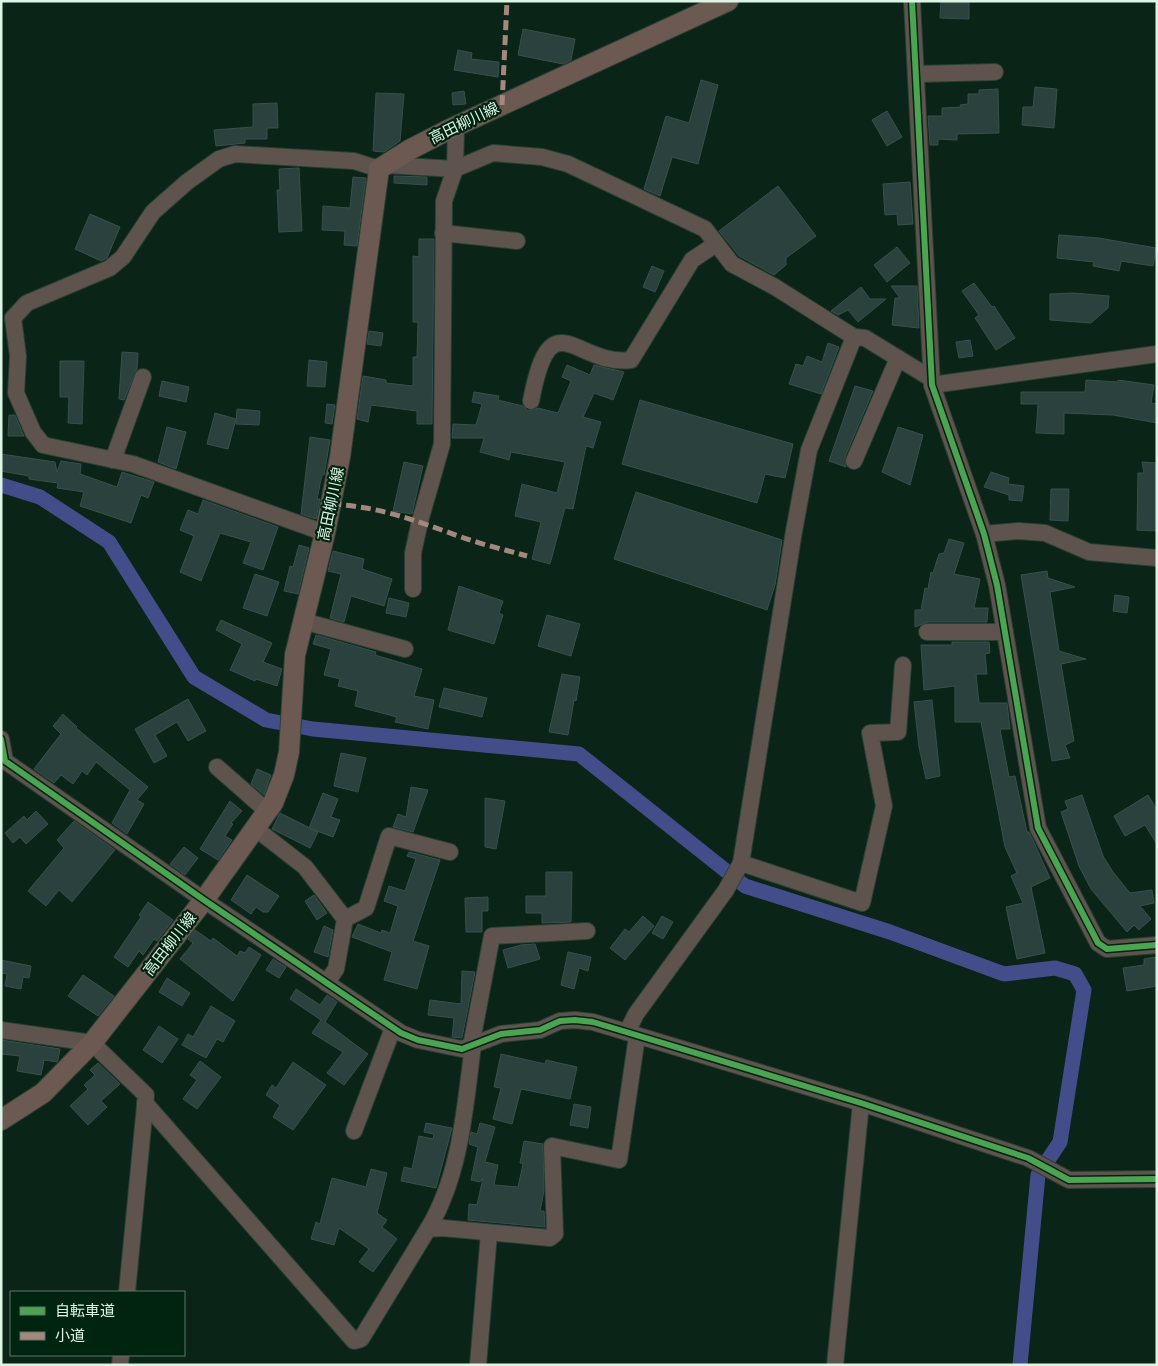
<svg xmlns="http://www.w3.org/2000/svg" width="1158" height="1366" viewBox="0 0 1158 1366" font-family="'Exo 2','Noto Sans JP',sans-serif">
	<style>
		.lines { fill: none; stroke-linecap: round; stroke-linejoin: round }
		.canal { stroke: #434d8a; stroke-width: 15 }
		.building { fill: #2a413e; stroke: #38504c }
		.minor-casing { stroke: #2a4034; stroke-width: 18 }
		.major-casing { stroke: #2a4034; stroke-width: 22 }
		.minor { stroke: #5e544d; stroke-width: 16 }
		.major { stroke: #6b5952; stroke-width: 20 }
		.quiet { stroke: #a5887d; stroke-width: 5; stroke-dasharray: 10 5; stroke-linecap: butt }
		.cycleway-casing { stroke: #012411; stroke-width: 9 }
		.cycleway { stroke: #4ca352; stroke-width: 6 }
		.labels { text-anchor: middle; stroke-width: 4.5; stroke-linejoin: round; paint-order: stroke }
		.street-label { font-size: 15px; fill: #ddf5e5; stroke: #012411 }
	</style>
	<rect width="100%" height="100%" fill="#0a2417"/>
	<g class="lines">
		<polyline class="canal" points="1,485 40,497 109,542 194,677 266,720 313,729 579,754 745,886 890,932 1004,974 1055,968 1075,974 1084,990 1060,1142 1038,1175 1020,1365"/>
	</g>
	<g class="building">
		<polygon points="941,1 969,1 969,19 940,18"/>
		<polygon points="523,29 575,39 571,60 563,64 518,55"/>
		<polygon points="458,50 472,53 471,59 499,62 498,77 454,70"/>
		<polygon points="701,80 718,85 698,164 672,157 660,196 644,189 666,116 689,123"/>
		<polygon points="1035,87 1057,89 1054,128 1022,125 1023,107 1033,107"/>
		<polygon points="998,89 999,133 957,134 957,140 938,139 938,145 930,145 928,116 942,116 942,108 961,107 960,105 968,104 968,94 979,94 979,90"/>
		<polygon points="464,91 466,104 453,105 452,93"/>
		<polygon points="376,93 404,94 400,141 384,152 373,151"/>
		<polygon points="277,103 278,128 267,128 267,139 245,139 245,143 216,146 214,130 253,127 253,104"/>
		<polygon points="887,111 902,137 887,146 872,120"/>
		<polygon points="299,168 302,231 279,232 277,190 280,190 279,169"/>
		<polygon points="394,176 427,177 427,185 394,183"/>
		<polygon points="353,177 366,178 357,246 344,245 345,231 322,230 323,206 350,208"/>
		<polygon points="910,182 913,224 898,225 897,214 885,215 883,184"/>
		<polygon points="778,186 816,236 786,258 786,265 774,275 739,256 719,231"/>
		<polygon points="90,214 120,227 107,258 101,261 75,249"/>
		<polygon points="1059,235 1099,238 1156,248 1153,266 1121,261 1119,271 1093,266 1094,262 1057,258"/>
		<polygon points="419,239 434,239 432,424 417,424 417,411 371,405 368,422 357,419 363,376 386,380 386,383 413,386 413,357 417,357 418,322 413,322 413,256 419,257"/>
		<polygon points="897,247 910,263 887,282 874,265"/>
		<polygon points="652,266 664,271 655,292 643,287"/>
		<polygon points="974,283 992,307 994,306 1015,338 996,350 975,318 979,315 962,291"/>
		<polygon points="891,286 917,286 919,328 892,325 895,298 900,298"/>
		<polygon points="861,287 870,299 886,299 858,322 848,310 838,315 831,311"/>
		<polygon points="1073,293 1109,296 1108,308 1091,323 1050,320 1050,294"/>
		<polygon points="369,331 383,333 381,346 367,344"/>
		<polygon points="970,340 973,356 959,358 956,342"/>
		<polygon points="828,343 839,347 821,394 789,384 796,364 803,366 807,356 822,362"/>
		<polygon points="122,352 138,353 137,369 124,400 119,399"/>
		<polygon points="309,360 327,362 325,387 307,386"/>
		<polygon points="60,361 84,361 82,424 68,423 69,397 60,397"/>
		<polygon points="567,365 590,375 594,365 624,372 613,400 594,393 583,417 601,422 593,448 586,446 573,509 565,508 550,564 532,559 541,522 515,516 522,484 557,493 565,462 511,452 509,460 480,452 484,438 452,438 453,424 476,425 482,404 472,402 474,392 499,396 498,400 523,406 528,411 538,408 558,413 571,381 562,377"/>
		<polygon points="1086,380 1118,382 1118,380 1154,385 1151,403 1157,404 1157,423 1113,415 1064,413 1064,434 1036,433 1038,404 1021,404 1021,392 1085,392"/>
		<polygon points="162,381 189,387 186,402 159,396"/>
		<polygon points="855,386 873,391 845,457 846,467 829,461"/>
		<polygon points="640,400 793,444 785,478 765,474 757,503 622,464"/>
		<polygon points="327,404 335,405 332,424 325,423"/>
		<polygon points="237,409 260,411 259,425 236,424"/>
		<polygon points="215,413 236,419 228,449 207,444"/>
		<polygon points="9,415 15,415 24,436 8,436"/>
		<polygon points="167,427 186,432 176,469 158,462"/>
		<polygon points="898,427 923,435 910,485 882,472"/>
		<polygon points="310,437 330,440 324,475 322,475 317,499 320,499 316,519 301,514"/>
		<polygon points="1,454 55,462 57,472 61,461 81,464 80,474 117,487 122,472 154,482 148,498 141,495 131,523 80,506 84,492 57,488 58,483 29,479 29,476 1,471"/>
		<polygon points="404,462 423,466 412,514 393,511"/>
		<polygon points="1142,462 1157,463 1157,531 1137,530 1138,473 1144,473"/>
		<polygon points="991,472 1009,478 1008,484 1024,486 1022,501 1009,500 1009,495 984,487"/>
		<polygon points="1051,489 1069,489 1068,521 1050,520"/>
		<polygon points="636,492 782,540 775,585 767,610 614,559"/>
		<polygon points="203,500 278,527 263,570 243,563 251,542 220,533 201,581 180,572 194,536 180,530 188,510 198,514"/>
		<polygon points="949,539 964,543 954,574 980,579 974,608 988,608 987,622 928,622 915,627 915,610 921,610 925,588 928,589 931,572 933,573 939,554 944,553"/>
		<polygon points="299,545 309,548 298,594 284,591 290,566 293,567"/>
		<polygon points="333,551 364,559 362,569 392,579 384,606 351,596 344,622 330,618 341,574 328,571"/>
		<polygon points="1047,571 1048,578 1075,587 1050,592 1059,651 1086,659 1061,664 1074,741 1065,745 1070,758 1052,761 1021,575"/>
		<polygon points="255,574 279,582 267,616 243,608"/>
		<polygon points="459,586 503,601 499,613 503,615 494,644 448,630"/>
		<polygon points="1115,595 1129,597 1127,613 1113,611"/>
		<polygon points="389,598 409,603 406,617 386,613"/>
		<polygon points="547,615 580,624 571,656 538,646"/>
		<polygon points="221,620 272,643 263,662 282,669 277,686 256,679 255,681 230,670 242,644 216,630"/>
		<polygon points="316,635 376,652 375,655 422,669 414,696 434,700 428,729 395,722 397,717 355,706 358,691 338,686 340,679 324,675 331,649 313,644"/>
		<polygon points="952,642 989,642 990,653 985,654 987,674 976,674 979,703 1007,703 1010,729 1000,729 1009,777 1015,776 1027,832 1029,832 1033,840 1050,878 1031,887 1045,953 1017,959 1006,907 1023,903 1011,876 1017,873 1005,847 981,722 955,722 955,686 924,690 921,645 952,645"/>
		<polygon points="562,674 580,677 576,701 574,700 568,735 549,732"/>
		<polygon points="444,688 487,698 482,717 439,707"/>
		<polygon points="188,699 206,731 188,741 177,722 155,735 167,756 154,763 135,729"/>
		<polygon points="932,700 940,776 926,779 919,747 914,702"/>
		<polygon points="63,714 77,727 76,728 148,787 137,800 144,804 127,834 112,823 130,790 96,762 87,775 82,771 73,784 61,775 54,783 34,769 61,734 53,726"/>
		<polygon points="341,753 366,758 358,792 334,786"/>
		<polygon points="257,769 271,775 264,795 251,784"/>
		<polygon points="411,787 428,790 413,832 393,827 398,814 406,817"/>
		<polygon points="323,793 338,799 331,817 340,820 333,837 309,828"/>
		<polygon points="1082,795 1103,856 1113,872 1130,893 1152,890 1154,903 1140,906 1151,919 1139,930 1134,925 1127,932 1091,889 1079,866 1061,812 1068,809 1065,801"/>
		<polygon points="1148,795 1157,810 1157,844 1145,825 1125,836 1114,816"/>
		<polygon points="485,798 505,801 496,849 485,847"/>
		<polygon points="230,801 242,811 231,823 233,824 225,836 232,840 218,860 200,849"/>
		<polygon points="36,811 48,824 26,844 20,837 13,843 5,833 24,816 27,820"/>
		<polygon points="280,813 318,832 310,848 272,829"/>
		<polygon points="74,821 115,850 72,902 59,890 46,906 28,891 64,848 57,840"/>
		<polygon points="184,847 198,858 185,875 170,864"/>
		<polygon points="409,852 440,860 413,941 429,946 417,989 384,980 392,952 352,937 358,924 381,933 382,930 390,933 398,906 384,901 389,886 405,891 416,859 407,856"/>
		<polygon points="546,872 572,872 571,922 542,923 542,913 526,913 526,896 546,896"/>
		<polygon points="247,875 279,896 268,912 263,912 256,907 251,914 231,900"/>
		<polygon points="314,895 327,913 317,920 305,901"/>
		<polygon points="488,897 488,911 482,911 482,932 466,932 465,898"/>
		<polygon points="148,902 173,920 157,941 154,939 143,955 139,951 128,967 114,957 141,917 139,915"/>
		<polygon points="643,916 654,926 625,960 610,948 625,929 629,932"/>
		<polygon points="662,916 673,922 663,939 652,933"/>
		<polygon points="324,926 333,930 328,957 314,952"/>
		<polygon points="195,930 211,941 213,938 237,956 240,951 245,953 249,947 261,955 233,1001 180,959 193,943 188,939"/>
		<polygon points="535,944 540,959 508,968 503,950 521,945"/>
		<polygon points="568,952 591,957 588,971 579,968 574,989 561,985"/>
		<polygon points="1157,957 1157,986 1127,991 1123,968 1144,965 1144,959"/>
		<polygon points="273,959 286,967 279,978 266,970"/>
		<polygon points="1,960 31,966 29,978 23,977 21,989 5,986 7,974 1,973"/>
		<polygon points="462,971 475,972 462,1038 452,1037 454,1018 428,1015 430,1000 461,1004"/>
		<polygon points="83,975 114,996 98,1016 68,996"/>
		<polygon points="167,978 190,993 182,1006 159,992"/>
		<polygon points="296,989 320,1005 327,995 337,1002 325,1022 368,1054 344,1085 327,1073 343,1052 312,1033 321,1020 290,999"/>
		<polygon points="211,1006 235,1021 223,1042 217,1039 206,1058 182,1045 188,1034 193,1037"/>
		<polygon points="159,1026 178,1039 162,1063 143,1050"/>
		<polygon points="1,1040 60,1049 58,1060 57,1062 44,1060 41,1075 17,1071 20,1056 1,1054"/>
		<polygon points="501,1054 545,1064 546,1060 577,1067 570,1099 521,1089 512,1124 493,1119 501,1088 494,1087"/>
		<polygon points="200,1061 221,1077 197,1109 183,1099 197,1080 190,1075"/>
		<polygon points="293,1062 326,1085 293,1130 273,1117 280,1105 266,1095 272,1085 276,1088"/>
		<polygon points="98,1063 120,1084 101,1101 107,1107 88,1125 70,1106 88,1089 84,1085 95,1075 90,1070"/>
		<polygon points="574,1104 591,1107 588,1128 570,1125"/>
		<polygon points="426,1123 452,1128 436,1188 401,1181 404,1167 412,1169 419,1136 433,1139 434,1134 424,1132"/>
		<polygon points="480,1123 495,1127 485,1162 498,1165 494,1185 518,1187 523,1164 520,1163 524,1141 543,1144 544,1191 540,1211 544,1211 545,1227 468,1220 469,1204 477,1205 483,1178 480,1182 471,1180 478,1147 469,1144 471,1132 477,1134"/>
		<polygon points="371,1169 387,1173 377,1213 387,1220 382,1227 397,1239 373,1272 359,1262 369,1249 339,1228 334,1245 311,1239 316,1222 320,1224 332,1178 366,1187"/>
	</g>
	<g class="lines">
		<defs>
			<g id="minor">
				<polyline points="912,1 932,385 984,534 997,585 1038,828 1098,943 1107,949 1157,945"/>
				<polyline points="916,74 995,72"/>
				<polyline points="386,165 455,169 493,153 542,157 568,164 705,229 732,264 775,287 854,337 865,338 932,379"/>
				<polyline points="443,233 517,241"/>
				<polyline points="13,318 18,356 16,393 33,432 43,445 133,464 325,533"/>
				<polyline points="13,318 27,303 110,268 123,257 153,212 187,182 219,159 235,154 354,161 379,169"/>
				<polyline points="932,385 1157,354"/>
				<path d="M531,401C551,296 575,367 631,360L692,260L716,244"/>
				<polyline points="113,460 143,377"/>
				<polyline points="854,461 898,358"/>
				<polyline points="984,534 1019,531 1045,533 1089,552 1157,558"/>
				<polyline points="413,589 413,553 420,521 442,444 444,201 455,169 456,126"/>
				<polyline points="303,621 405,649"/>
				<polyline points="927,632 1005,632"/>
				<polyline points="1,739 5,761 204,900 401,1033 418,1040 462,1049 501,1034 540,1030 560,1021 575,1020 593,1022 861,1103 1028,1158 1069,1180 1157,1179"/>
				<polyline points="217,767 267,811"/>
				<polyline points="255,828 305,867 345,919 336,969 326,983"/>
				<polyline points="741,863 862,903 884,806 870,733 898,732 903,665"/>
				<polyline points="345,919 366,908 389,836 450,852"/>
				<polyline points="1,1030 92,1043 146,1095 127,1292"/>
				<polyline points="627,1032 636,1014 726,890 741,863 794,531 809,450 854,337"/>
				<polyline points="471,1046 492,936 587,931"/>
				<polyline points="145,1103 354,1341 361,1339 428,1229 443,1228 550,1238 555,1234 552,1146 619,1160 637,1036"/>
				<polyline points="354,1131 393,1028"/>
				<path d="M428,1229C461,1174 465,1107 473,1045"/>
				<polyline points="120,1365 121,1355"/>
				<polyline points="478,1365 489,1233"/>
				<polyline points="835,1365 861,1103"/>
			</g>
			<polyline id="major" points="1,1120 43,1093 92,1043 204,900 273,803 284,775 289,752 295,655 325,533 340,457 379,169 409,150 452,128 728,1"/>
		</defs>
		<use href="#minor" class="minor-casing"/>
		<use href="#major" class="major-casing"/>
		<use href="#minor" class="minor"/>
		<use href="#major" class="major"/>
		<g class="quiet">
			<polyline points="502,105 507,1"/>
			<path d="M331,504C383,507 416,521 464,538C484,545 506,550 527,556"/>
		</g>
		<defs>
			<g id="cycleway">
				<polyline points="912,1 932,385 984,534 997,585 1038,828 1098,943 1107,949 1157,945"/>
				<polyline points="1,739 5,761 204,900 401,1033 418,1040 462,1049 501,1034 540,1030 560,1021 575,1020 593,1022 861,1103 1028,1158 1069,1180 1157,1179"/>
			</g>
		</defs>
		<use href="#cycleway" class="cycleway-casing"/>
		<use href="#cycleway" class="cycleway"/>
	</g>
	<g class="labels">
		<g class="street-label">
			<text transform="translate(464 123) rotate(-26)" y="5">高田柳川線</text>
			<text transform="translate(331 504) rotate(-78)" y="5">高田柳川線</text>
			<text transform="translate(170 944) rotate(-52)" y="5">高田柳川線</text>
		</g>
	</g>
	<rect width="1158" height="1366" fill="none" stroke="#ddf5e5" stroke-width="5"/>
	<rect x="10" y="1291" width="175" height="65" fill="#012411" stroke="#597866"/>
	<rect x="20" y="1307" width="25" height="8" fill="#4ca352" stroke="#597866"/>
	<text x="55" y="1316" font-size="15" fill="#ddf5e5">自転車道</text>
	<rect x="20" y="1332" width="25" height="8" fill="#a5887d" stroke="#597866"/>
	<text x="55" y="1341" font-size="15" fill="#ddf5e5">小道</text>
</svg>
